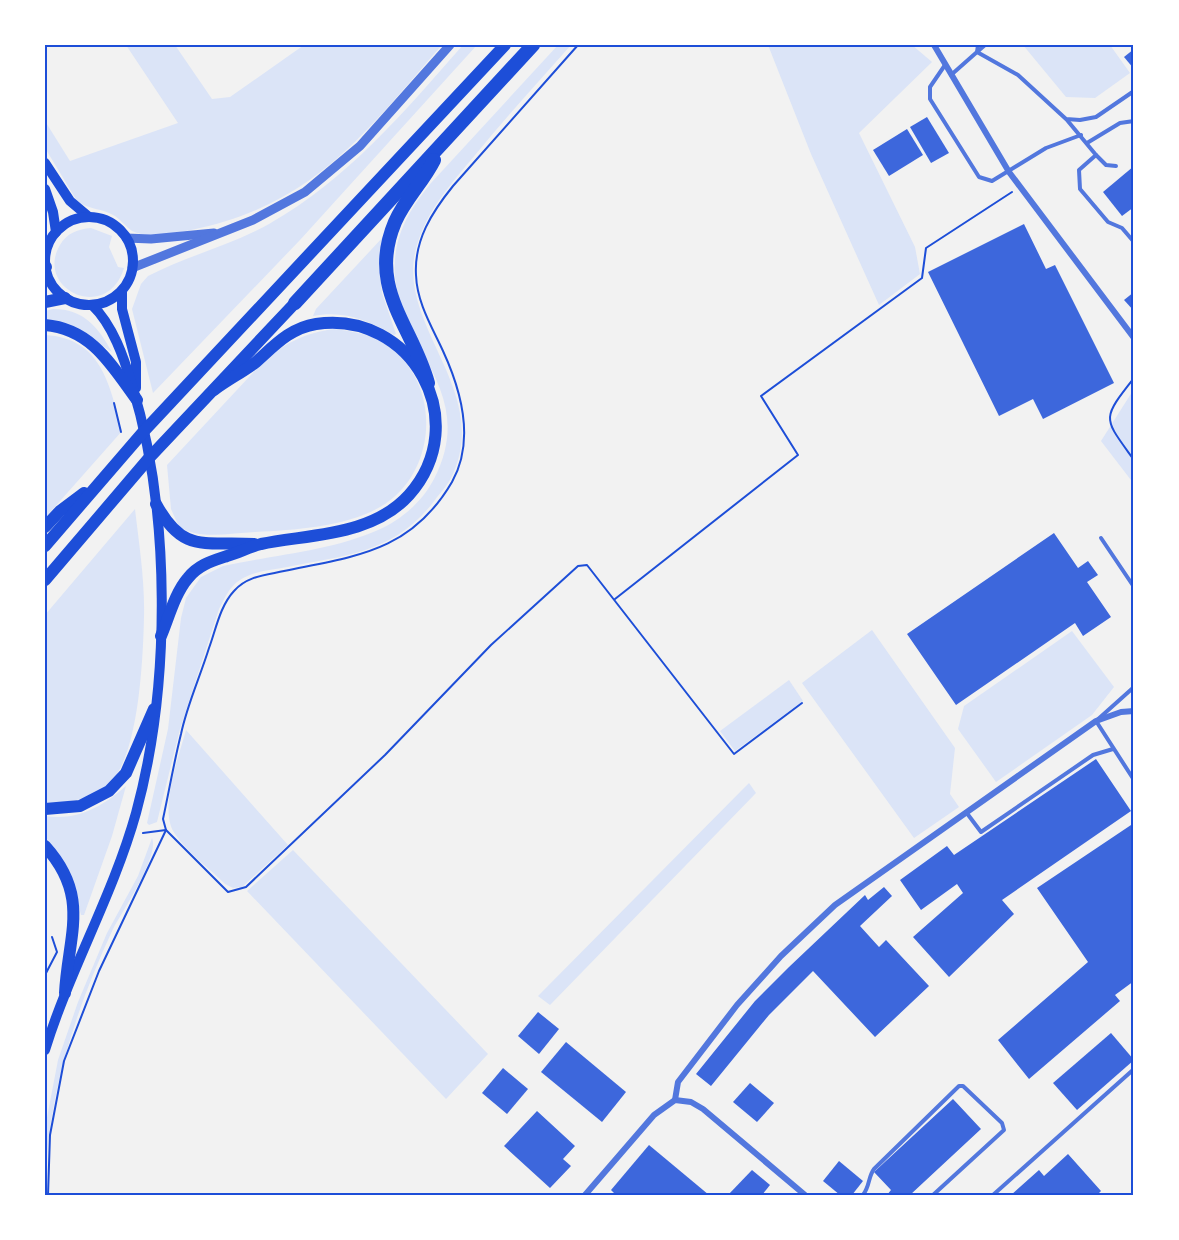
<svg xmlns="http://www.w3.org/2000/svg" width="1179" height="1240" viewBox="0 0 1179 1240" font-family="Ubuntu,sans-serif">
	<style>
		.green { fill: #dbe4f7 }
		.building { fill: #3d67dc }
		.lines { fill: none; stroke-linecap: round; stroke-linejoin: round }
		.path { stroke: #1d4ed8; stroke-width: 2 }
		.service { stroke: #5277de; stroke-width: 4 }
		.minor { stroke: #5277de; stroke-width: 6 }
		.tertiary { stroke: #5277de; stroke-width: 9 }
		.secondary { stroke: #1d4ed8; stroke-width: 10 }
		.trunk { stroke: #1d4ed8; stroke-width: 12 }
		.motorway { stroke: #1d4ed8; stroke-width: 14 }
		.neatline { fill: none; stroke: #1d4ed8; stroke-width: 2 }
	</style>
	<rect width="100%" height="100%" fill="#f2f2f2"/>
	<g class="green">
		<path d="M126,45H175L212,99L230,97L304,45H442C364,134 314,205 191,230C175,233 147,239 132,231C126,227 121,220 115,216C102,208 89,210 77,201L45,148V121L70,161L178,123Z"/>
		<path d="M463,45H477L300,240L153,393L132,309L141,284L148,276C187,256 231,245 269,224C348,179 404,112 463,45Z"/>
		<path d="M558,45H571C539,81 506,117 476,154C450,185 424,213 415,253C399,329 493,393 451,478C447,486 440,493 435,500C395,553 347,555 287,567C272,570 253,571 240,580C229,587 225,598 219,609L180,729L157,822L149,825L147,823L168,729L181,618L186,598L201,577L223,566C273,555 331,551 378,530C401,520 422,502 434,479C478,393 402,352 395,277C392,239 408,211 431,183Z"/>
		<polygon points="768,45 912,45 932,62 859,133 915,247 920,274 879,305 811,154"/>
		<polygon points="1023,45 1110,45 1130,73 1095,98 1066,97"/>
		<path d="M91,228L112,236L109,247L118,267L124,268C107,324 34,289 60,245C67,233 78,229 91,228Z"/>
		<path d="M384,236L379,266L382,293L396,334L394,335C368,320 343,310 313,316L316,309Z"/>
		<path d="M53,309C84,309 98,327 112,352C84,334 81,328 45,320V311Z"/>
		<path d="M334,329C349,331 365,333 378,340C443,374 441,472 380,507C345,527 295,530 255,532C231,533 200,540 179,527L171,509L167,465L264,361C286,342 306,333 334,329Z"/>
		<path d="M45,335C102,338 110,386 122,431L45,518Z"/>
		<polygon points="1134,389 1134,484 1101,441"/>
		<path d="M135,509C139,544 145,581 144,617C143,659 139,756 109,784C91,801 67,802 45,803V615Z"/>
		<polygon points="872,630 955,748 950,794 959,807 914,838 802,683"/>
		<polygon points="1072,631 1114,687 1092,715 996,782 958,729 964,706"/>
		<polygon points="789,680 803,701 735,751 720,731"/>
		<path d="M186,730L288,845L242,887L233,888L225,884C209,868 188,853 175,834C158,811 179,756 186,730Z"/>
		<polygon points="749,783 756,793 550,1005 538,996"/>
		<path d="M126,786L112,836L84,915H81L70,871L45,836V816C77,821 102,807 126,786Z"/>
		<path d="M152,838C160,855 122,912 113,929C75,1011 48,1094 45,1185V1128L58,1060L78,1002L107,933L138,876Z"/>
		<polygon points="293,850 488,1054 446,1099 247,891"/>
	</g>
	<g class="building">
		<polygon points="1134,49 1134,69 1124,57"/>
		<polygon points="927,117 949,153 931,163 910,127"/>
		<polygon points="907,129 923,155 889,176 873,150"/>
		<polygon points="1134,166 1134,207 1122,216 1103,192"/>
		<polygon points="1024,224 1046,269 1055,265 1114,383 1043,419 1033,399 999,416 928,272"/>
		<polygon points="1134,292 1134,311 1124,300"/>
		<polygon points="1054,533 1078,568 1088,561 1098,575 1087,582 1111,617 1083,636 1075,623 956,705 907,634"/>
		<polygon points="1096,759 1131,811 1002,900 1014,914 949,977 913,937 963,893 957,884 921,910 900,880 947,846 954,855"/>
		<polygon points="1134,823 1134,981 1115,995 1120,1001 1029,1079 998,1040 1088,962 1037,888"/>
		<polygon points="884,887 892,896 860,926 879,947 886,940 929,986 875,1037 813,971 769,1015 711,1086 696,1074 755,1001 789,967 865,895 868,900"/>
		<polygon points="538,1012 559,1029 539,1054 518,1036"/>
		<polygon points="1111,1033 1134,1060 1077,1110 1053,1083"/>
		<polygon points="566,1042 626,1092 602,1122 541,1072"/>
		<polygon points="503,1068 528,1089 507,1114 482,1093"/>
		<polygon points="750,1083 774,1103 757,1122 733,1102"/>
		<polygon points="953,1099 981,1129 910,1195 887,1195 891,1190 874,1172"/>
		<polygon points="537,1111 575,1146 563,1159 571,1166 550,1188 504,1146"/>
		<polygon points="649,1145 709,1195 616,1195 611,1190"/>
		<polygon points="1068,1154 1101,1191 1097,1195 1011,1195 1039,1170 1044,1176"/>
		<polygon points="839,1161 863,1181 852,1195 840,1195 823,1181"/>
		<polygon points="752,1170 770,1185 762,1195 728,1195"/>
	</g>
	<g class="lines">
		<g class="path">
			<path d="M578,45L453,186C432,212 414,240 416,275C417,303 432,327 443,351C461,390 475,441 452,482C411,552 356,556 284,571C266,575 247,576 234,591C220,606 216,629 209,648C200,677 187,705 181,734C174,762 169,791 163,819L166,830L228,892L246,887L385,755L491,645L578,566L587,565L734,754L802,703"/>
			<path d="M1134,378C1101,420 1103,417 1134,460"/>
			<polyline points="114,403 121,432"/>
			<polyline points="615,599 798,455 761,396 922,278 926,248 1012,192"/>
			<polyline points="143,833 166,830"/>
			<polyline points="45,975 57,952 52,937"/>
			<polyline points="48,1195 50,1135 64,1061 99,971 166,830"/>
		</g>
		<g class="service">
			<polyline points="985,45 977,52 1018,75 1066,119 1080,120 1096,117 1134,91"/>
			<polyline points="945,65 930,87 930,99 979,177 992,181 1046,148 1081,135"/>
			<polyline points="951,75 977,52 978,45"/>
			<polyline points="1067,120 1096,155 1079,170 1080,189 1108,222 1122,228 1134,242"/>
			<polyline points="1087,143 1120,123 1134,121"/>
			<polyline points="1096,155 1106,165 1116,166"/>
			<polyline points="1101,538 1134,587"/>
			<polyline points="1134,687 1096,721 1134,780"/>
			<polyline points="966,812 981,832 1093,755 1113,749"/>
			<path d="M863,1195C870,1186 868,1177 874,1169L959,1086H963L1002,1123L1004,1130L933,1195"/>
			<polyline points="993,1195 1134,1069"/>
		</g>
		<g class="minor">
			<polyline points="934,45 1009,172 1134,338"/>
			<polyline points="675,1100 678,1082 737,1005 781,956 835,905 1096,721 1121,712 1134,711"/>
			<polyline points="585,1195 654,1115 675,1100 691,1102 703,1109 805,1195"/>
		</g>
		<g class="tertiary">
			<polyline points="126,238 151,239 214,233"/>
			<polyline points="132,268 253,220 305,192 360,146 450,45"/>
		</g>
		<g class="secondary">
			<polyline points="45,163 70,201 89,217"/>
			<polyline points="45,189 53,212 56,232"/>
			<circle cx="89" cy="261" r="44"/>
			<polyline points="122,291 122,309 136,362 136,388"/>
			<path d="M45,1050C70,969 113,895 136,813C171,685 171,512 132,385C124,358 113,325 92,305"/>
		</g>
		<g class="trunk">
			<polyline points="45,268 46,267"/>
			<polyline points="45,302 65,298"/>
			<path d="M45,325C92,329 112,366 137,400"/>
			<path d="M156,504C183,554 204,541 254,544"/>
			<polyline points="45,527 60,511 84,493"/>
			<polyline points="45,546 145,430 505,45"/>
			<polyline points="45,580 150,457 295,303"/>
			<path d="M161,636C169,617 175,593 188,578C198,565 212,561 227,556C238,553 249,547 261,544C311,534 372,536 409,495C474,422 412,310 316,324C290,328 274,346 256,362C243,372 227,380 214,390"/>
			<polyline points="45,809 80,806 109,791 126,773 154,709"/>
			<path d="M45,846C91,897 68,935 65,993"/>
		</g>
		<g class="motorway">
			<polyline points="295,303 533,45"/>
			<path d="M428,383C412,325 367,288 395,222C405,199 423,182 434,160"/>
		</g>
	</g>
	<rect width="1179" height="1240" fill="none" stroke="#ffffff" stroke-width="93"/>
	<rect x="46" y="46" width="1086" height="1148" class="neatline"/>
</svg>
